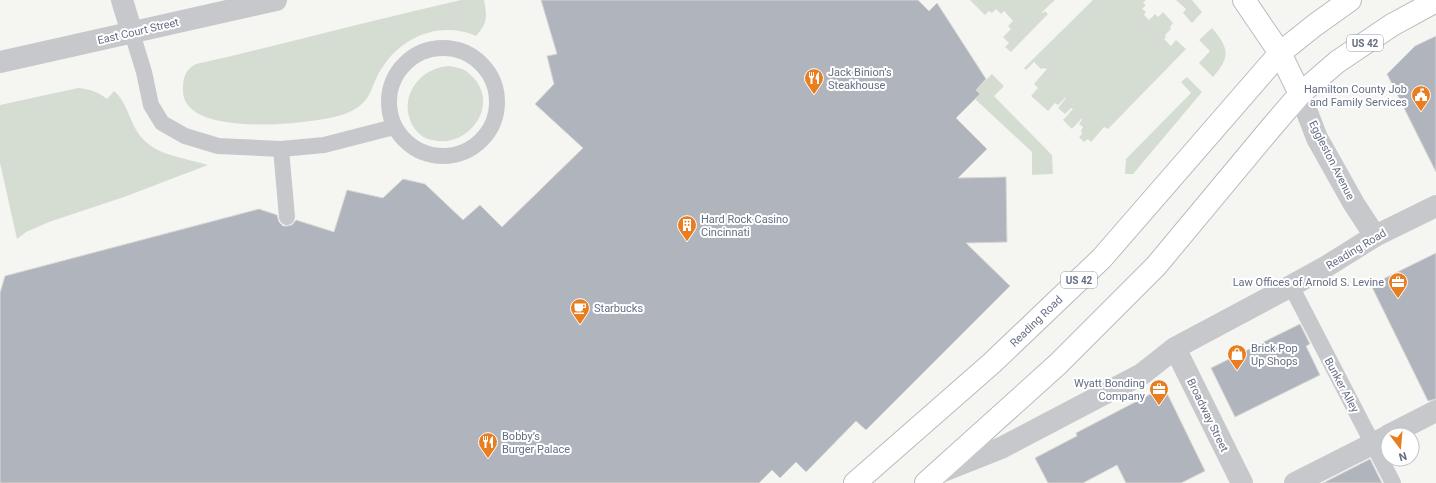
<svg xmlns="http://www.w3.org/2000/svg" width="1436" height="483" viewBox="0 0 1436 483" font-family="Roboto,sans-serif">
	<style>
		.green { fill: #d5ddd3 }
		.building { fill: #b0b4bc; stroke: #d7d7d5 }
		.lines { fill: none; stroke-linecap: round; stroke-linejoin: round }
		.secondary-casing { stroke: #babcc2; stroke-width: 24 }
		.primary-casing { stroke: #b8babf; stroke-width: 24 }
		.lane { stroke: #c6c8cc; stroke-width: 16 }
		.street { stroke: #c6c8cc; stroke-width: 22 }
		.secondary { stroke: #fff; stroke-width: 22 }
		.primary { stroke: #fff; stroke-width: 22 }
		.labels { text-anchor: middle; stroke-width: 4; stroke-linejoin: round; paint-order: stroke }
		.shield { fill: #fff; stroke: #929aa9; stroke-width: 1 }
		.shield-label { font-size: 10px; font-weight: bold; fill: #646e84 }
		.street-label { font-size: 11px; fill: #646e84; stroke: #fff }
		.poi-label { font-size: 11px; fill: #646e84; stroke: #fff; text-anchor: start }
	</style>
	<rect width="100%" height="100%" fill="#f5f6f2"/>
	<g class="green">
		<path d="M461,0H484C487,16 488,23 476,36C443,21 404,35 384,65C377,74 374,85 369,95C362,108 347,114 334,117C305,124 179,139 183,88C183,77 186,69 196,64C285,44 372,20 461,0Z"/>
		<polygon points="970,0 1055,0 1042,12 1043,13 1045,11 1048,14 1011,52 1005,47 1009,43 1003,37 1011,29 1008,26 1013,21 1004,11 1001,14 996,9 992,13 989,11 985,15"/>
		<polygon points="1093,0 1146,0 1143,3 1146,5 1142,9 1146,12 1144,15 1149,20 1155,14 1158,17 1163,12 1173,23 1170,27 1171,29 1165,35 1166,37 1164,39 1171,46 1176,40 1186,49 1108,129 1104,127 1091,142 1088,139 1084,142 1079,137 1082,134 1081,131 1083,127 1079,124 1082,120 1082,118 1072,129 1063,120 1073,109 1071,108 1065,114 1058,108 1066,98 1065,98 1058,105 1055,103 1048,111 1031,96 1038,88 1034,84 1047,69 1043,68 1041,69 1034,62 1026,70 1024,68"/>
		<polygon points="1176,0 1192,0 1202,12 1192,23 1183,13 1186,9"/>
		<path d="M1212,28C1229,48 1231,57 1213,77L1199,63L1210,51L1199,40Z"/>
		<path d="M449,66C455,67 461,68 466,71C470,74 474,78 477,82C497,111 465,149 432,140C426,139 419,135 415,129C396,101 417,68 449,66Z"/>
		<polygon points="992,74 1004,86 994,96 1052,155 1053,174 1032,175 1032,152 975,99 980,94 976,90"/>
		<polygon points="1187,77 1202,92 1133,174 1125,174 1126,159 1191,93 1181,82"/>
		<path d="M78,88C90,89 98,92 107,99L114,91C124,99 128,114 134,126C149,156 179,156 208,165L124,197L49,222L26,232L17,239L0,163V105Z"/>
	</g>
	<g class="building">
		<polygon points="541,0 918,0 929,11 937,3 986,79 976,90 980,94 956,118 987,149 958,178 1006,177 1007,242 966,243 1010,286 866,430 856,421 806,472 796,462 780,478 772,470 759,483 0,483 0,293 5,276 259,209 277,215 279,222 283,226 287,226 292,225 296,220 334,232 347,190 383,198 403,179 425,184 463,220 480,205 502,227 583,148 535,104 554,84 547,56 557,54"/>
		<polygon points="1436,36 1436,172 1387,74 1415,46"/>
		<polygon points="1436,253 1436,399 1428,401 1371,285"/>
		<polygon points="1300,324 1310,344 1306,346 1320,375 1235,417 1211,368"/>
		<polygon points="1164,387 1205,471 1181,483 1126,483 1117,465 1083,483 1048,483 1035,458 1077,436 1076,433"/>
		<polygon points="1370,459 1382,483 1323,483"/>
	</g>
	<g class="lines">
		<defs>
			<polyline id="secondary" points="1244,0 1280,53 1300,94"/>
			<g id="primary">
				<polyline points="855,483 992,363 1102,258 1280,53 1315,25 1350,0"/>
				<polyline points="926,483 1058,364 1156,266 1270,129 1300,94 1337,62 1392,25 1436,1"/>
			</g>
		</defs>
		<use href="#secondary" class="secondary-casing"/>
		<use href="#primary" class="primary-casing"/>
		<g class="lane">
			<polyline points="132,33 144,72 151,105 162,123 185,136 218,146 281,149 324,145 394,127"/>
			<circle cx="443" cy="102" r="54"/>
			<polyline points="281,149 287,217"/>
			<polyline points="1291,286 1393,483"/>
		</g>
		<g class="street">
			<polyline points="122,0 132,33"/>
			<polyline points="0,62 276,0"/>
			<polyline points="1300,94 1317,138 1354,204 1375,236"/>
			<polyline points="1175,348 1242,483"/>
			<polyline points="1389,435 1436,411"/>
			<polyline points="938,473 1001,448 1142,374 1175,348 1291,286 1327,266 1375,236 1436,206"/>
			<polyline points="1295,483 1388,436"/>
		</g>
		<use href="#secondary" class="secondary"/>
		<use href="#primary" class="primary"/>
	</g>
	<defs>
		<symbol id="restaurant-pin" viewBox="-11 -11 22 30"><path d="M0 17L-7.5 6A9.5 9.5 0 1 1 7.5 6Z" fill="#e87e20" stroke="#fff"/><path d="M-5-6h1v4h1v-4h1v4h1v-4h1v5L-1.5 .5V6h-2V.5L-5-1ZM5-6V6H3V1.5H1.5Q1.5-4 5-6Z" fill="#fff"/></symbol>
		<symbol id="civic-pin" viewBox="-11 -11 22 30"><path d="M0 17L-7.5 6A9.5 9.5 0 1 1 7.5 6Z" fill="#e87e20" stroke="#fff"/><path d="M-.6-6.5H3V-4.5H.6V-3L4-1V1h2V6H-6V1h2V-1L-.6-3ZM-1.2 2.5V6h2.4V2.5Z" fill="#fff"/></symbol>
		<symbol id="building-pin" viewBox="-11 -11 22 30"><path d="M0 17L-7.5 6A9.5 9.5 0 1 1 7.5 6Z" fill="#e87e20" stroke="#fff"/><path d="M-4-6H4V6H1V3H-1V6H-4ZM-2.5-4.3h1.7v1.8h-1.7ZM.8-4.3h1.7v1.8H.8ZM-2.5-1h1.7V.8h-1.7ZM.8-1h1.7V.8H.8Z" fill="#fff"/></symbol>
		<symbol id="office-pin" viewBox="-11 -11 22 30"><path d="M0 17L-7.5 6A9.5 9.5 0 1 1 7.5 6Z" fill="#e87e20" stroke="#fff"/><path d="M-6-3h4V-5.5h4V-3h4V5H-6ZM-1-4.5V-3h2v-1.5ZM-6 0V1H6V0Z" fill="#fff"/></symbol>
		<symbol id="cafe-pin" viewBox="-11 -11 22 30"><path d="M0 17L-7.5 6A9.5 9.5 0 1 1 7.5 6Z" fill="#e87e20" stroke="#fff"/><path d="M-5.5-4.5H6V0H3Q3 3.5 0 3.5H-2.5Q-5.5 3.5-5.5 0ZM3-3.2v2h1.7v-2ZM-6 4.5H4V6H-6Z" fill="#fff"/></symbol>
		<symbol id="shop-pin" viewBox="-11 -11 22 30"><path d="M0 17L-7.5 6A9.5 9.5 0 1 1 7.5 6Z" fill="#e87e20" stroke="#fff"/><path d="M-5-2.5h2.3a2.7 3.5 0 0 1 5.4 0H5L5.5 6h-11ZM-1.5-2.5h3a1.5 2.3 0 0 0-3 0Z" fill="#fff"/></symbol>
	</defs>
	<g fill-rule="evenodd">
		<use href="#restaurant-pin" x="803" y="67" width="22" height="30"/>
		<use href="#civic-pin" x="1410" y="84" width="22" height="30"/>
		<use href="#building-pin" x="676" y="214" width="22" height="30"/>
		<use href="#office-pin" x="1387" y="271" width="22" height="30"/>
		<use href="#cafe-pin" x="569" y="297" width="22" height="30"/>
		<use href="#shop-pin" x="1226" y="343" width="22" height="30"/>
		<use href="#office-pin" x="1148" y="378" width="22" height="30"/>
		<use href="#restaurant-pin" x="477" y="431" width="22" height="30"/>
	</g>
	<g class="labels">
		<g class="shield">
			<rect x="1347" y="35" width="36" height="16" rx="3"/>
			<rect x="1061" y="272" width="36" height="16" rx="3"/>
		</g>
		<g class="shield-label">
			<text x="1365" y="47">US 42</text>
			<text x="1079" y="284">US 42</text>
		</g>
		<g class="street-label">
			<text transform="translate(138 31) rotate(-13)" y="4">East Court Street</text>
			<text transform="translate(1332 160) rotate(63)" y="4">Eggleston Avenue</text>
			<text transform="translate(1356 249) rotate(-31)" y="4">Reading Road</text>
			<text transform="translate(1036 321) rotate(-44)" y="4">Reading Road</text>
			<text transform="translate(1342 385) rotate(62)" y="4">Bunker Alley</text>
			<text transform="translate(1208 415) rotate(64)" y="4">Broadway Street</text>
		</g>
		<g class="poi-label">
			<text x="828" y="76">Jack Binion’s<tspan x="828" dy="13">Steakhouse</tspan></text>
			<text x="1407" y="93" text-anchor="end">Hamilton County Job<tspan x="1407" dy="13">and Family Services</tspan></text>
			<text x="701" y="223">Hard Rock Casino<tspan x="701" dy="13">Cincinnati</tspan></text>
			<text x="1384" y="286" text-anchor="end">Law Offices of Arnold S. Levine</text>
			<text x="594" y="312">Starbucks</text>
			<text x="1251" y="352">Brick Pop<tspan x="1251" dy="13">Up Shops</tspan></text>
			<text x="1145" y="387" text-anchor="end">Wyatt Bonding<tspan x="1145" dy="13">Company</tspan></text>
			<text x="502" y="440">Bobby’s<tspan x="502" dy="13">Burger Palace</tspan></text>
		</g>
	</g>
	<g transform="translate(1400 447) rotate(164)"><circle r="19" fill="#ffffff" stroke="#c1c5ce"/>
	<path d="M0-3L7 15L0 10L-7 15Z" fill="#e87e20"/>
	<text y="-6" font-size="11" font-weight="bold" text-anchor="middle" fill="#646e84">N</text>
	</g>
</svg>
